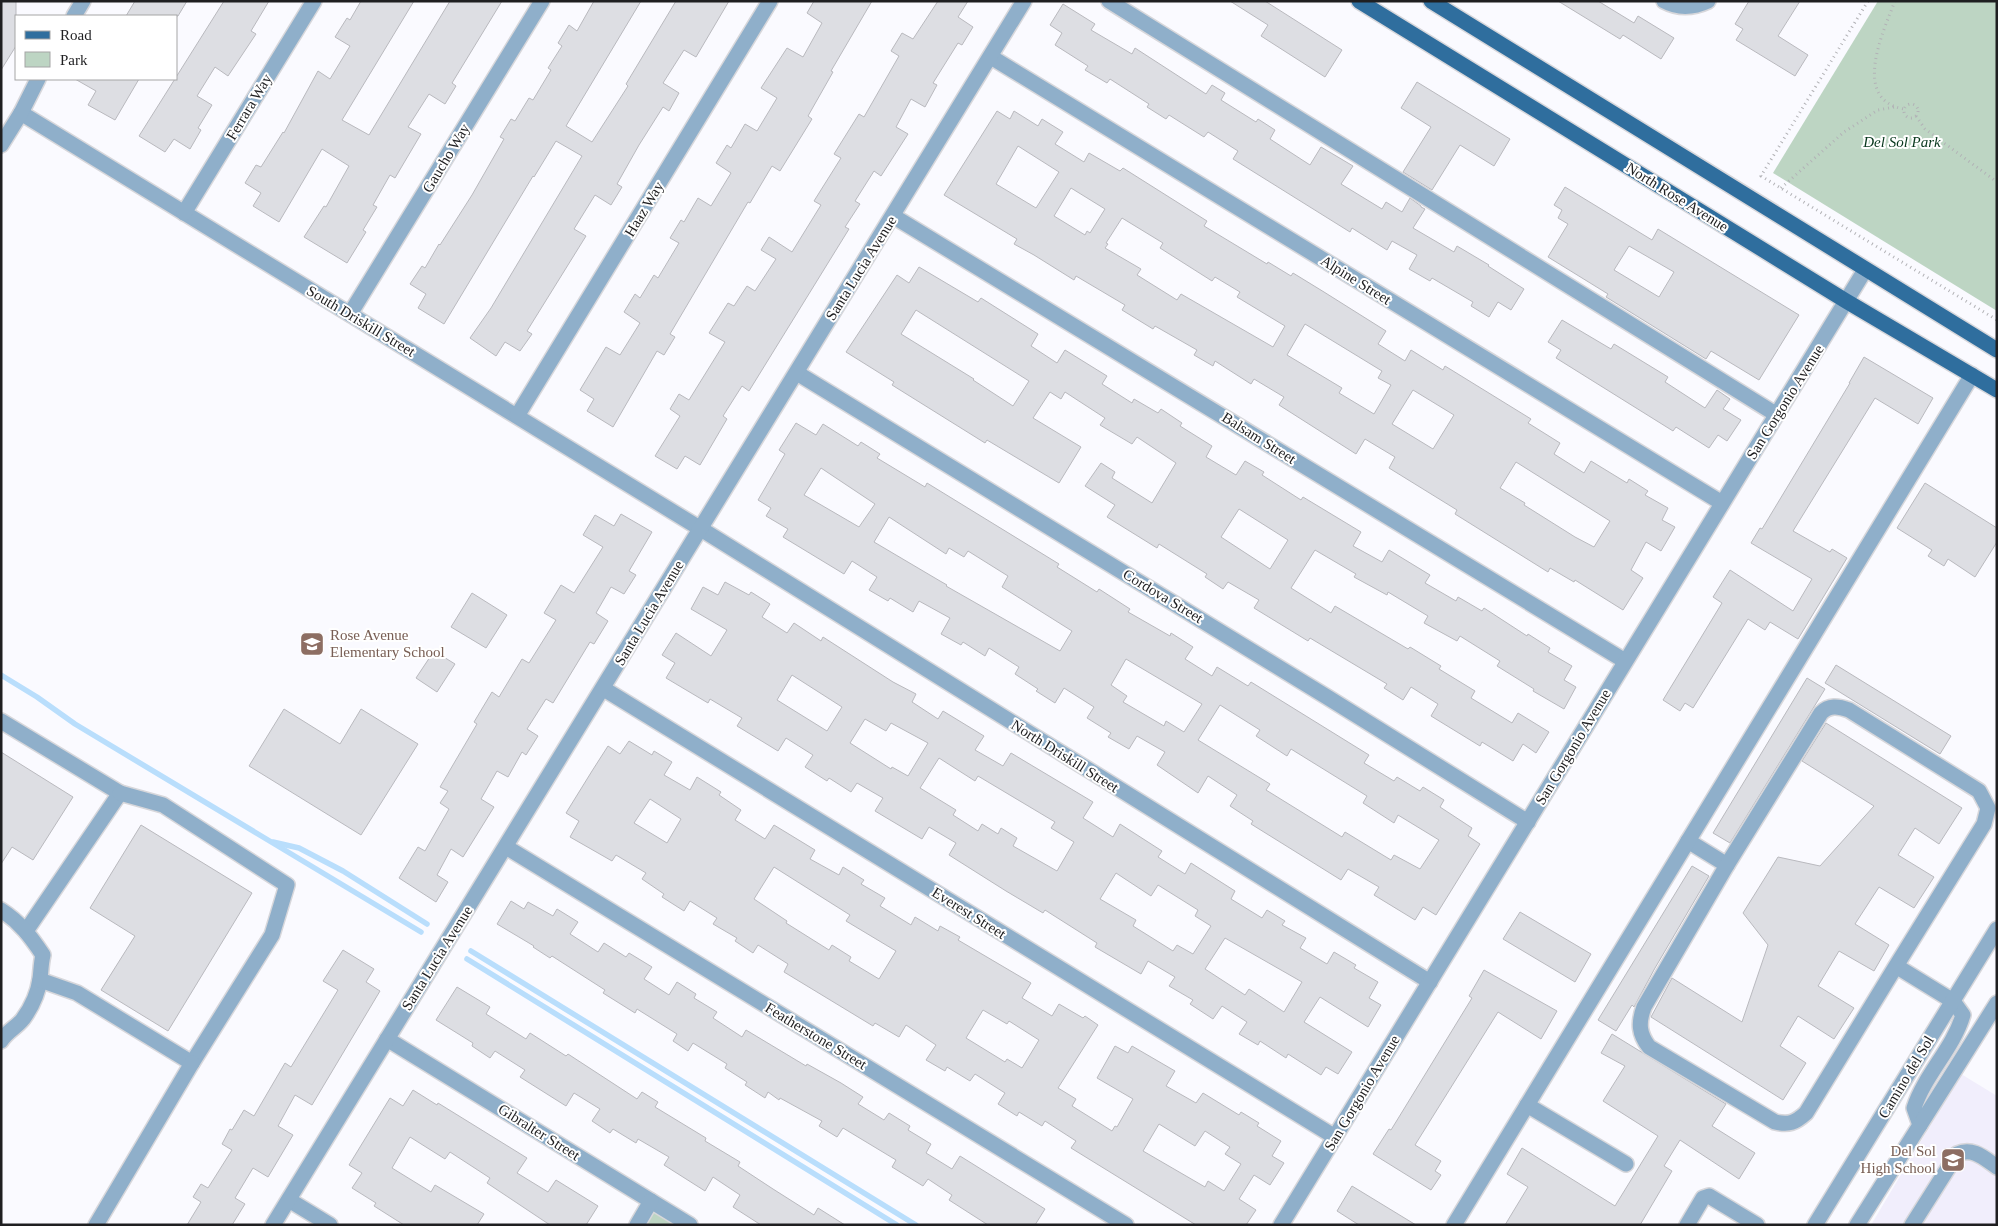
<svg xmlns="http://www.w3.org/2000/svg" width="1998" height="1226" viewBox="0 0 1998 1226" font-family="'Times New Roman',serif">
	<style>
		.education { fill: #f1eefc }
		.green { fill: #bdd5c3 }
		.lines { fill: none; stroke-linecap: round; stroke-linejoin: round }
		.stream { stroke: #b9defc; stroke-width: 5.5 }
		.building { fill: #dddee3; stroke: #b9b9be; fill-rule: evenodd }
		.minor-casing { stroke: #d7d7db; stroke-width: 18 }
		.major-casing { stroke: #d7d7db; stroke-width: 18 }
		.path { stroke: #b2b2b6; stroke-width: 3; stroke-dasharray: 1 4; stroke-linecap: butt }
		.minor { stroke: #8fafca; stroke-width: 15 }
		.major { stroke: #2f6e9e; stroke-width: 15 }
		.labels { text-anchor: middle; stroke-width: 4; stroke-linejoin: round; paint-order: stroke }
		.street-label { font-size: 15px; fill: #1f1f21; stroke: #fff }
		.park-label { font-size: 15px; font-style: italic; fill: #07371c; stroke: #fff }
		.education-label { font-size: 15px; fill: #785e54; stroke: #fff; text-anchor: start }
	</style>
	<rect width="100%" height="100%" fill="#fafaff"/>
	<polygon class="education" points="1961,1074 1997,1096 1997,1225 1871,1225"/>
	<g class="green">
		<polygon points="1878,1 1997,1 1997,311 1773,173"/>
		<polygon points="651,1201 690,1225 637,1225"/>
	</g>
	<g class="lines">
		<g class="stream">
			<polyline points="1,675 37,697 75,724 421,932"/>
			<polyline points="273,842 299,848 343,871 427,924"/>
			<polyline points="471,951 916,1225"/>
			<polyline points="467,959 897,1225"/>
		</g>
	</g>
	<g class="building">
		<polygon points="1,1 16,1 16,46 1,70"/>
		<polygon points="135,1 187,1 178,16 126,16"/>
		<polygon points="224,1 269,1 251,31 256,34 228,76 215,67 197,96 212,105 198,128 201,130 190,149 174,139 165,152 139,136"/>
		<polygon points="361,1 414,1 342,120 369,135 450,1 502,1 452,83 456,86 445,104 429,94 408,127 421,134 395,178 390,175 373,205 377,207 363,230 366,232 347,263 304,237 324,206 326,207 349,166 322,149 279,222 253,206 261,193 245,183 256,165 261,167 283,132 284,133 318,71 330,79 350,46 335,37 347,18 350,20"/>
		<polygon points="594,1 641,1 566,126 592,142 628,86 626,84 676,1 729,1 696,57 684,50 663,83 679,93 669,111 663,107 639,145 617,184 622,187 611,205 595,195 574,229 586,236 527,331 532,334 520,351 505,342 496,356 470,338 491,308 582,156 556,141 534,177 533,176 444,324 418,308 426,294 410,284 422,266 425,268 439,244 440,245 472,195 504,139 500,137 511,119 515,121 529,98 533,100 551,70 548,68 562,46 558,43 569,25 577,31"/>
		<polygon points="814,1 872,1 831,71 833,72 808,116 812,119 780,171 772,166 750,203 748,202 670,334 675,337 664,355 657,351 613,427 587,411 594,399 580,390 606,347 620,355 640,323 624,312 635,294 640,298 654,275 658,278 679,243 670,238 681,220 684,222 698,198 711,206 731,173 716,163 727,145 731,148 745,124 757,131 777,98 761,88 787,48 803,57 822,23 807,13"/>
		<polygon points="938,1 968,1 958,17 973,27 962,45 958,43 933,83 937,85 925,107 911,99 896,127 908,134 881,176 874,171 855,201 860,204 845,227 849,229 749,391 742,386 723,416 727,419 700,465 685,456 677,469 655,456 680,416 670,409 679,394 689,400 725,342 709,333 728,303 734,306 747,286 755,291 776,259 761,250 769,237 792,252 821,205 814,201 841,158 834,154 859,114 864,117 899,56 891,51 902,33 913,39"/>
		<polygon points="1230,1 1265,1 1342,50 1325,77 1261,36 1268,25"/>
		<polygon points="1558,1 1598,1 1634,23 1638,16 1674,38 1661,59 1623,35 1620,39"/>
		<polygon points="1749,1 1800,1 1778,36 1808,55 1795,76 1736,40 1743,29 1735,24"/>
		<polygon points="1063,4 1095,24 1091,30 1132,54 1135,48 1206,94 1212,85 1225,93 1221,100 1256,122 1258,119 1275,130 1270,139 1310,165 1321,147 1353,166 1341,184 1382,209 1386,202 1402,212 1410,198 1421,206 1421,207 1425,209 1413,228 1454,252 1457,246 1489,265 1488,266 1524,289 1511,310 1498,302 1489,317 1471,306 1473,302 1432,278 1430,281 1409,269 1417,255 1392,241 1387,250 1352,228 1350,232 1233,159 1238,151 1208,132 1204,137 1169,115 1166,119 1147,107 1149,104 1110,79 1107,83 1085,70 1088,66 1055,45 1062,33 1050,25"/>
		<polygon points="75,79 139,79 115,120 88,105 96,91"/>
		<polygon points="1417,82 1510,139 1494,166 1460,145 1432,190 1403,172 1431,127 1401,108"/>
		<path d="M997,111L1010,119L1014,111L1038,126L1042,119L1063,132L1055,144L1084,162L1089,153L1120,171L1123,168L1207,221L1204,226L1267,264L1268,262L1291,276L1293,273L1324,292L1386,331L1378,344L1405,361L1411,350L1443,370L1445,366L1531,419L1528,423L1560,443L1554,454L1584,473L1591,461L1627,483L1629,479L1648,491L1645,495L1668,508L1662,520L1675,527L1661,551L1646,542L1631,570L1643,578L1623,610L1575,580L1574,582L1550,568L1548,572L1455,514L1457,510L1389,468L1395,457L1365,439L1356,454L1279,405L1284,397L1254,379L1251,384L1215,361L1213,366L1194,355L1197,350L1155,326L1153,329L1122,310L1125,305L1076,276L1074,280L1034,255L1014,244L1017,239L944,195ZM1018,146L1059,172L1036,208L996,184ZM1071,188L1105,209L1090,233L1087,231L1085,235L1054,216ZM1122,218L1163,243L1160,248L1212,281L1215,277L1240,292L1237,297L1285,326L1273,347L1181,294L1177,300L1137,275L1141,269L1105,248L1108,244L1106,243ZM1305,324L1382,371L1378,378L1391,385L1374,414L1339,393L1342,388L1287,355ZM1413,390L1454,415L1433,449L1392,424ZM1516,462L1610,521L1594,547L1575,537L1524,505L1525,503L1500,488Z"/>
		<path d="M1565,187L1652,240L1658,229L1799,315L1759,380L1711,351L1706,359L1606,297L1608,294L1548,257L1568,224L1558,218L1562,210L1554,205ZM1629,246L1674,272L1659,297L1614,270Z"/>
		<path d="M919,267L978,302L981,298L1038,334L1031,346L1057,363L1065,350L1107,376L1102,384L1132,403L1134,399L1158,413L1161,409L1182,423L1180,426L1212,446L1206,457L1236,475L1245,461L1264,472L1262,475L1301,500L1303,497L1361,532L1353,546L1382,562L1389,550L1430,575L1425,583L1456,601L1458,597L1482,611L1484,608L1527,636L1528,634L1550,648L1548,652L1572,666L1564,680L1576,687L1564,709L1533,691L1534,689L1497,666L1500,661L1460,636L1457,641L1424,623L1428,616L1388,592L1387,595L1354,577L1356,574L1315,550L1291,588L1331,613L1335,606L1408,649L1410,647L1441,666L1439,669L1475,691L1471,698L1512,723L1518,713L1549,732L1536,753L1523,744L1513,761L1482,742L1480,746L1431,716L1438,704L1411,687L1403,700L1384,688L1387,684L1310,638L1308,641L1254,608L1259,600L1228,582L1223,589L1205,577L1207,574L1159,544L1157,548L1107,517L1115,505L1085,486L1101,463L1115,472L1112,478L1152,503L1176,463L1137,437L1132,444L1100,425L1105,418L1065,392L1061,399L1050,392L1033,418L1081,447L1059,483L987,440L985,443L892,385L894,382L846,352L897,275L909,283ZM916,310L1029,381L1013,406L973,380L974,379L901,334ZM1239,509L1288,540L1270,569L1221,537Z"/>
		<polygon points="1562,320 1611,349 1614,344 1668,377 1665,382 1705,408 1717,390 1730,399 1723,409 1741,420 1727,441 1718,435 1709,448 1676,427 1673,431 1556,358 1561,350 1548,342"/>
		<polygon points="1864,357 1933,398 1918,424 1875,398 1793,531 1830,552 1832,549 1847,558 1798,639 1770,622 1765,630 1748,619 1693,708 1685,703 1680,711 1663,700 1722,603 1713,597 1730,570 1793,611 1812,579 1751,543 1760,528 1762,529 1850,383 1849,383"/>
		<path d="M796,423L816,435L823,424L858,446L861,442L880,454L877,458L925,487L927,483L1059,564L1057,567L1097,592L1099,589L1130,609L1128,612L1170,636L1171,633L1193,647L1185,659L1212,676L1217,667L1248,686L1251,682L1369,755L1364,763L1394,781L1397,777L1420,791L1423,787L1444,800L1440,807L1472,828L1468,836L1480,844L1436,915L1423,907L1415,920L1374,895L1379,887L1348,869L1341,880L1251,824L1253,821L1230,806L1237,795L1208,776L1198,793L1157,765L1165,752L1137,736L1129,749L1108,737L1111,733L1087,718L1094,707L1064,688L1055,703L1036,691L1038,689L1015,674L1019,667L989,648L985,656L963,642L961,645L941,634L950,618L919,601L913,612L890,598L888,601L869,590L877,577L852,561L844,574L783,537L788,529L766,516L771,508L758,500L785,454L779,450ZM821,468L875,504L859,527L804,495ZM889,517L946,554L949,548L964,557L968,551L1008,576L1002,587L1072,631L1060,651L946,586L947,585L940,581L874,542ZM1126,659L1202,704L1184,732L1166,721L1164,726L1123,702L1127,696L1111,685ZM1220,705L1260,730L1256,736L1287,756L1291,749L1367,796L1363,803L1394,823L1398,815L1439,840L1420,869L1394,855L1391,860L1345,832L1342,837L1266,790L1270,784L1198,740Z"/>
		<polygon points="1925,483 1997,528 1997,542 1975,577 1948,559 1944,566 1928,556 1932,550 1897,528"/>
		<polygon points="621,514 652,532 629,571 636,575 624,594 611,587 596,613 608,621 594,644 590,642 553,703 546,699 527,729 538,736 526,755 522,752 508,777 497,771 481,799 494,807 463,857 451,849 437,875 448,882 436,902 399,878 418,847 425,851 449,809 440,803 448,791 440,787 477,724 474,722 492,692 499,697 522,659 529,663 556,620 544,613 561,585 574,593 603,547 583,535 595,515 614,526"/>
		<path d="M725,582L749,595L751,592L770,604L762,617L787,633L794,623L821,641L823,637L893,682L916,694L912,702L938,719L943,711L984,736L975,750L1003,766L1011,753L1093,802L1083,818L1113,837L1120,824L1162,851L1158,857L1185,874L1191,863L1235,891L1231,899L1262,918L1267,910L1285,921L1282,925L1306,938L1300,948L1327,964L1334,952L1356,965L1354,968L1378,982L1369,998L1381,1005L1368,1027L1320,997L1304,1022L1352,1052L1338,1074L1326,1067L1321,1075L1288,1054L1286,1058L1260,1041L1258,1045L1239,1034L1247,1022L1222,1006L1213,1019L1190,1004L1193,1000L1169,986L1175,977L1148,961L1141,974L1095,947L1097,943L1045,910L1043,913L1006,891L949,855L956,843L929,827L922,839L875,811L883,798L857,783L851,792L829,778L827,781L805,767L813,755L786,738L778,751L737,726L742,718L710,699L708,703L666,678L675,663L662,655L676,633L711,656L727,630L691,609L703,587L718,595ZM792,675L842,707L827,731L777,700ZM865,719L886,731L891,723L928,743L908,776L892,767L891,769L850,743ZM939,758L975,781L978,776L1055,822L1051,828L1074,842L1057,871L1013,846L1017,838L1001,828L998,834L982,824L978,831L953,815L956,810L920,788ZM1116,873L1151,896L1158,885L1198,910L1195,916L1211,926L1193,954L1177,945L1173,951L1133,926L1136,920L1100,899ZM1225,938L1302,982L1284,1012L1249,989L1245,995L1205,969Z"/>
		<polygon points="472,593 507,615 486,648 451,627"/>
		<polygon points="434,651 455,664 437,692 416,678"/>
		<polygon points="1836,665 1951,736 1940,754 1825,683"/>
		<polygon points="1807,678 1825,689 1730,843 1713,833"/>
		<polygon points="284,709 340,744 361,709 418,744 361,835 249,766"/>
		<polygon points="1826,723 1962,808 1939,844 1915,828 1898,855 1934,877 1914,908 1879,887 1855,924 1889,945 1874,971 1839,951 1818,986 1854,1008 1834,1039 1798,1016 1780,1046 1806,1063 1783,1100 1651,1017 1672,978 1742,1022 1768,945 1743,913 1778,857 1820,866 1874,806 1802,761"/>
		<path d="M629,741L652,755L654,751L672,762L664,775L690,790L697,777L721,792L719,795L741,810L735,820L765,839L774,825L815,850L810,859L839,875L843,867L864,880L861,884L885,898L880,906L911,925L915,917L938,931L940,926L960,937L958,940L1031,983L1022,998L1052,1016L1059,1004L1083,1018L1085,1016L1098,1025L1058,1088L1076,1099L1072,1106L1112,1131L1115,1126L1117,1127L1133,1099L1097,1078L1115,1046L1128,1053L1132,1046L1175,1071L1166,1086L1196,1103L1203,1093L1239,1115L1241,1112L1259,1123L1257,1126L1281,1141L1272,1156L1284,1163L1270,1185L1254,1175L1239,1199L1256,1210L1246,1225H1196L1071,1148L1076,1141L1045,1121L1042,1126L1019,1112L1017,1116L998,1104L1005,1093L975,1074L970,1081L947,1067L945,1071L926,1060L936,1045L906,1025L899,1037L875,1023L873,1026L784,972L788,964L758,945L753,953L735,941L737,938L713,924L717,918L690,901L684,911L662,897L664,894L642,879L646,873L616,855L612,861L570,837L579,821L566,813L592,771L608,746L620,754ZM650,799L681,819L667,843L634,823ZM774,867L850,915L846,921L896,951L879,979L849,961L851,957L832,945L829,950L786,923L787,921L754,899ZM983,1010L1007,1024L1009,1021L1039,1040L1022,1068L1007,1059L1005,1062L966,1038ZM1159,1124L1195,1146L1205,1131L1230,1147L1225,1154L1241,1164L1224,1191L1208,1181L1205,1187L1143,1151Z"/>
		<polygon points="1,752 73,797 33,860 12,847 1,864"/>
		<polygon points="141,825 252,893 168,1031 101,990 135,936 90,908"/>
		<polygon points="1692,866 1709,876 1655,968 1634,1007 1632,1005 1616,1031 1598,1020"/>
		<polygon points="511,901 524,909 528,902 553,916 557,909 578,922 570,934 598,952 604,943 626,957 629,953 652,967 644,979 669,995 677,982 696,994 694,998 717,1012 713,1018 742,1037 746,1030 806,1066 807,1064 841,1083 863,1097 858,1104 884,1120 889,1113 910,1126 908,1130 931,1144 926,1153 952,1169 960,1156 1045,1209 1035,1225 988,1225 949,1200 952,1195 928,1179 923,1186 892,1167 896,1160 843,1128 837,1137 819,1126 822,1121 780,1098 779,1100 768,1092 765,1098 745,1085 747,1082 725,1068 727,1064 693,1043 688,1051 673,1041 677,1034 637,1009 635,1013 603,993 605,990 552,956 550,958 533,947 534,946 497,924"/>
		<polygon points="1520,912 1591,954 1575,982 1503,939"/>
		<polygon points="343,950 374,969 366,982 380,991 312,1105 295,1095 278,1126 293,1135 268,1177 253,1168 235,1198 245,1204 232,1225 187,1225 201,1202 193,1197 201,1184 208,1188 232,1150 222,1144 230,1129 232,1130 244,1110 254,1116 285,1063 291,1067 338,990 323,981"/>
		<polygon points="1484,970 1557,1011 1541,1039 1498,1012 1415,1145 1441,1161 1435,1171 1441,1175 1431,1190 1373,1154 1389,1129 1391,1130 1472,998 1469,996"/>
		<polygon points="457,987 490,1007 486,1014 526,1039 530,1033 566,1056 568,1054 637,1099 642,1092 658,1102 655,1107 706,1138 705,1141 740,1162 738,1166 773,1189 814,1215 818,1208 845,1225 761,1225 733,1207 740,1195 713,1177 705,1191 664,1165 669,1157 638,1139 636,1143 613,1129 610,1133 592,1121 600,1109 574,1093 566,1106 520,1077 525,1070 495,1051 490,1058 472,1046 473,1043 436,1020"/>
		<polygon points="1612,1034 1726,1104 1712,1126 1755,1153 1739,1179 1680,1140 1664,1166 1672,1171 1640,1225 1505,1225 1528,1187 1507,1174 1522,1148 1615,1206 1658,1136 1603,1101 1625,1066 1601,1053"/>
		<polygon points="413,1090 437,1105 438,1103 527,1158 517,1173 548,1192 556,1180 598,1206 586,1225 550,1225 487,1183 490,1178 450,1152 445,1159 410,1137 392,1168 431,1192 435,1185 484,1214 477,1225 404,1225 374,1206 376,1203 352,1188 362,1173 349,1165 390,1098 403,1106"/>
		<polygon points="1352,1186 1416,1225 1359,1225 1337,1211"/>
	</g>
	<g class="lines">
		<defs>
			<g id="minor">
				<polyline points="1109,1 1777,415"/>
				<path d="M1664,1C1679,9 1693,8 1708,1"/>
				<polyline points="74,16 83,1"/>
				<polyline points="991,57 1722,503"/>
				<polyline points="21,113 701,529 1430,982"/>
				<polyline points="1,145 21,113 38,79"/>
				<polyline points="184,213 314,1"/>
				<path d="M893,216C1137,364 1380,514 1625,661"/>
				<polyline points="350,314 542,1"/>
				<polyline points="797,373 1327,697 1528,822"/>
				<polyline points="517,416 770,1"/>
				<polyline points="604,689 1335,1137"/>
				<polyline points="1,721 120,793 26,931"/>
				<polyline points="1688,841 1727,865"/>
				<polyline points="506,847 1126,1225"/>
				<path d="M1,910C20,922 31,937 43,955C41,963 41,971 40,979C38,993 31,1008 23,1019C16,1028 7,1031 1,1041"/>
				<path d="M1896,966L1806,1113C1795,1123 1789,1125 1775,1122L1649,1047C1639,1034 1638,1023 1644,1007L1727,865L1821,713C1829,705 1838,706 1849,710L1979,791L1988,808L1984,824L1896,966L1953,1001L1963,1015C1953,1049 1925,1074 1914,1108L1920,1125"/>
				<polyline points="40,980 77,993 192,1063 272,935 287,885 163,805 120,793"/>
				<polyline points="387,1039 690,1225"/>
				<polyline points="1527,1105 1626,1164"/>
				<polyline points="289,1200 330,1225"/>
				<polyline points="96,1225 192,1063"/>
				<polyline points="273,1225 1024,1"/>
				<polyline points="637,1225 651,1201"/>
				<polyline points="1281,1225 1865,270"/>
				<polyline points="1454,1225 1972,375"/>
				<polyline points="1687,1225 1703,1198 1709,1196 1757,1225"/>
				<polyline points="1815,1225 1997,929"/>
				<polyline points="1857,1225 1997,1003"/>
				<path d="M1912,1225L1957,1154C1973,1147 1984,1158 1997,1167"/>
			</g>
			<g id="major">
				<polyline points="1359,1 1846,301 1997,390"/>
				<polyline points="1431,1 1997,350"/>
			</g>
		</defs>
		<use href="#minor" class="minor-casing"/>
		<use href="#major" class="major-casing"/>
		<g class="path">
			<polyline points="1868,1 1761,176 1997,320"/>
			<path d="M1895,1C1883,32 1851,100 1904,109"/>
			<circle cx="1911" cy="111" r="7"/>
			<polyline points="1916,116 1925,129 1997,182"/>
			<polyline points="1781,188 1844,132 1878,110 1894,107"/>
		</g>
		<use href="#minor" class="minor"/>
		<use href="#major" class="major"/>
	</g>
	<defs>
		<symbol id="school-square" viewBox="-11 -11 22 22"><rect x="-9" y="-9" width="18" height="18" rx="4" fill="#8d6e63" stroke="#fff"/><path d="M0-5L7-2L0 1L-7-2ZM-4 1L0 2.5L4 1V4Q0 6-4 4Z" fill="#fff"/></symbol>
	</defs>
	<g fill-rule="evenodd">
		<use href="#school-square" x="298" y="630" width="28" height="28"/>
		<use href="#school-square" x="1939" y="1146" width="28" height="28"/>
	</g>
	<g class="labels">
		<g class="street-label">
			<text transform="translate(249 107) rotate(-59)" y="5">Ferrara Way</text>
			<text transform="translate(446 158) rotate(-59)" y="5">Gaucho Way</text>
			<text transform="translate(1677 197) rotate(32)" y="5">North Rose Avenue</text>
			<text transform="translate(644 209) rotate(-59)" y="5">Haaz Way</text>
			<text transform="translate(861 268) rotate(-58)" y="5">Santa Lucia Avenue</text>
			<text transform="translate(1356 280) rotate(32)" y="5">Alpine Street</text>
			<text transform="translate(361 321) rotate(31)" y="5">South Driskill Street</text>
			<text transform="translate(1785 402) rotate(-58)" y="5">San Gorgonio Avenue</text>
			<text transform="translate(1259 438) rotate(32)" y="5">Balsam Street</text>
			<text transform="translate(1163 596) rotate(31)" y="5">Cordova Street</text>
			<text transform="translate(649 613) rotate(-59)" y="5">Santa Lucia Avenue</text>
			<text transform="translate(1573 747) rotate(-59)" y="5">San Gorgonio Avenue</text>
			<text transform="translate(1065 756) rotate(32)" y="5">North Driskill Street</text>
			<text transform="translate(969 913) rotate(32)" y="5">Everest Street</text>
			<text transform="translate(437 958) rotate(-58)" y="5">Santa Lucia Avenue</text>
			<text transform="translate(816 1036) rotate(31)" y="5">Featherstone Street</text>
			<text transform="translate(1906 1077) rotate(-59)" y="5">Camino del Sol</text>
			<text transform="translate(1362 1093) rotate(-59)" y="5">San Gorgonio Avenue</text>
			<text transform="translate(539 1132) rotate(32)" y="5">Gibralter Street</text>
		</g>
		<g class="park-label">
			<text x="1902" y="147">Del Sol Park</text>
		</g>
		<g class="education-label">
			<text x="330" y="640">Rose Avenue<tspan x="330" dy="17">Elementary School</tspan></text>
			<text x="1936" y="1156" text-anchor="end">Del Sol<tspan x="1936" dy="17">High School</tspan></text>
		</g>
	</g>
	<rect width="1998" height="1226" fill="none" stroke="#1f1f21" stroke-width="5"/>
	<rect x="15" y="15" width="162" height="65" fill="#ffffff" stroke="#a5a5a6"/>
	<rect x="25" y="31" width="25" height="8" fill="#2f6e9e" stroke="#a5a5a6"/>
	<text x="60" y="40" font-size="15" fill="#1f1f21">Road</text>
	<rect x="25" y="52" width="25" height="15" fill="#bdd5c3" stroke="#a5a5a6"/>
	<text x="60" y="65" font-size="15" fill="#1f1f21">Park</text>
</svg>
